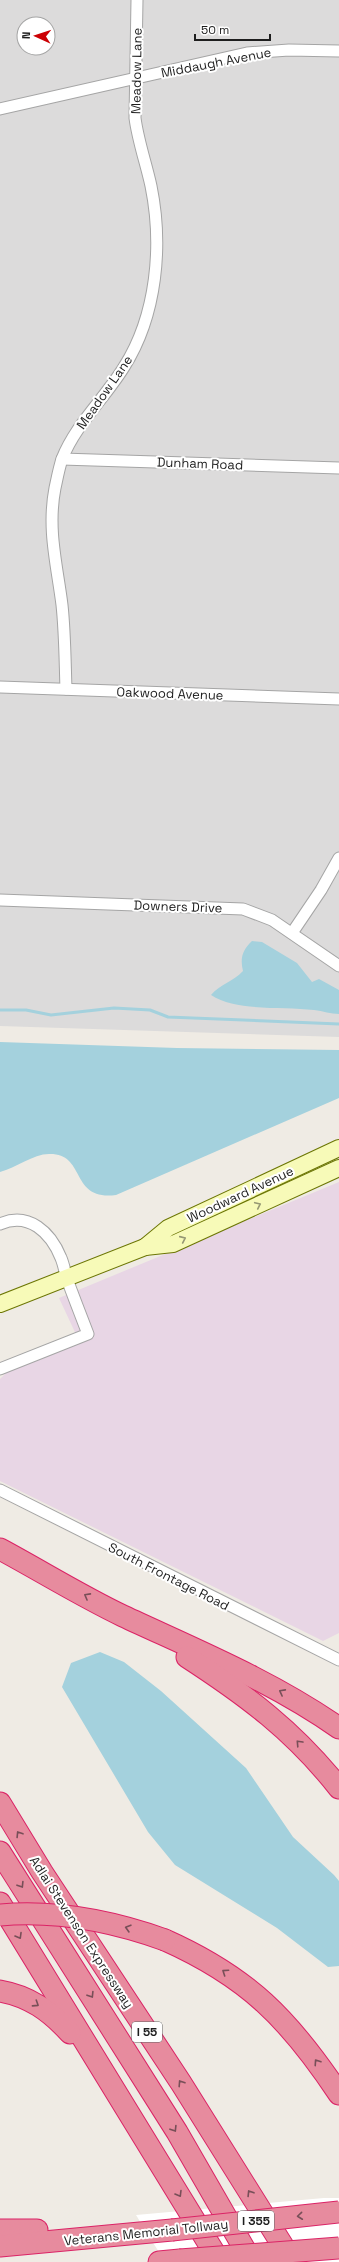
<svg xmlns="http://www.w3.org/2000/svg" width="339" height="2262" viewBox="0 0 339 2262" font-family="'Space Grotesk',sans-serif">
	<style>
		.residential { fill: #dcdbdb; fill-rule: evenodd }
		.industrial { fill: #e8d6e5 }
		.water { fill: #a4d1dd }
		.pier { fill: #fff }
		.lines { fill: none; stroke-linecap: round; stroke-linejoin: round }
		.stream { stroke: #a4d1dd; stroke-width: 3 }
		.street-casing { stroke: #a5a5a5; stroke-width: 13 }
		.secondary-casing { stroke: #6c7604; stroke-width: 18 }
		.highway-casing { stroke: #db2366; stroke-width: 23 }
		.street { stroke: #fff; stroke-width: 11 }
		.secondary { stroke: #f7fab8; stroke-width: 16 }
		.highway { stroke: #e78b9e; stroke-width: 21 }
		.highway-bridge-casing { stroke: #db2366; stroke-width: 23; stroke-linecap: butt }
		.highway-bridge { stroke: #e78b9e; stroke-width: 21 }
		.oneway { stroke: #959773 }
		.oneway2 { stroke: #784f58 }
		.labels { text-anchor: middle; stroke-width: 4; stroke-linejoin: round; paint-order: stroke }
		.shield { fill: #fff; stroke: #626262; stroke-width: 1 }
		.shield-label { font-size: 12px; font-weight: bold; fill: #1e1e1e }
		.street-label { font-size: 13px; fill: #1e1e1e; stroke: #fff }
	</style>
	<rect width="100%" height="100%" fill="#efebe4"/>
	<path class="residential" d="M0,0H339V1037L0,1026ZM24,24H48V48H24Z"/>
	<polygon class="industrial" points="339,1182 339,1633 323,1641 0,1481 0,1379 6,1373 80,1343 59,1298"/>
	<g class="water">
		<path d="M252,941L262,942L297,963L312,982L319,979L339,990V1014C331,1014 323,1011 314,1010C283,1006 237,1012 211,995C220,984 233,982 243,971C240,959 242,950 252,941Z"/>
		<path d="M0,1042L177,1048L339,1050V1098L116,1195C69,1201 87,1153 49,1154C33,1154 16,1168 0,1172Z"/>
		<polygon points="100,1652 124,1662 161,1691 246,1768 293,1837 334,1875 339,1881 339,1966 328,1967 277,1928 175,1865 148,1832 62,1687 71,1663"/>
	</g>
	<polygon class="pier" points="324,2198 339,2198 339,2262 165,2262 136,2215"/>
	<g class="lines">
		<polyline class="stream" points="0,1010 26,1010 51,1015 114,1008 150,1010 168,1017 339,1024"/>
		<defs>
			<g id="street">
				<polyline points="0,109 247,53 289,50 339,51"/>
				<polyline points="62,459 339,468"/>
				<polyline points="0,687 339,699"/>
				<path d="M66,689C65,661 65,633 62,605C57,565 47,529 55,488C57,479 59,468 62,459C76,424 105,398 124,367C157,315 163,245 151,186C146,163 138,141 135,118L137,0"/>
				<polyline points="0,900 243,909 272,920 339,966"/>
				<polyline points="292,933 321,890 339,858"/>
				<path d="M0,1224C29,1211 51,1233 61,1258C64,1265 65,1273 67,1279C74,1298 81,1316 88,1334L0,1369"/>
				<polyline points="0,1490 339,1660"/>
			</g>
			<g id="secondary">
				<polyline points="145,1247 168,1228 339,1148"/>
				<polyline points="0,1304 145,1247 173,1244 339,1168"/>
			</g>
			<g id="highway">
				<path d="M0,1549C41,1571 81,1596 123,1616C196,1650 272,1681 339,1728"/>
				<path d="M187,1657C247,1696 294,1731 339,1788"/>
				<polyline points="0,1803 42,1872 181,2083 293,2262"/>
				<polyline points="0,1852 177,2132 252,2262"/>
				<polyline points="0,1903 220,2262"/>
				<path d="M165,1940C248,1977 289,2019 339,2094"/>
				<path d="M0,1991C29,1996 50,2011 70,2033"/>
				<polyline points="0,2230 37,2230"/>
				<polyline points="0,2246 172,2230"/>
				<polyline points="159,2262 180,2260"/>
			</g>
		</defs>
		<use href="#street" class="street-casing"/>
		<use href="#secondary" class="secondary-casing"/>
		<use href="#highway" class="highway-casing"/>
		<use href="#street" class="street"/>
		<use href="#secondary" class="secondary"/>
		<use href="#highway" class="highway"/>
		<defs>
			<g id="highway-bridge">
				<path d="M0,1915C57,1910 112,1921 165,1940"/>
				<polyline points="172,2230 339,2212"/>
				<polyline points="180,2260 339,2248"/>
			</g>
		</defs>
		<use href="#highway-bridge" class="highway-bridge-casing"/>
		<use href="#highway-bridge" class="highway-bridge"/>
	</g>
	<defs><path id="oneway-chevron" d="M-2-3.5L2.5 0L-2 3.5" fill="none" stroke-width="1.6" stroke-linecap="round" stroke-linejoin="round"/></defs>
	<g class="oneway">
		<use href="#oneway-chevron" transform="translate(258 1205) rotate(-25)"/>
		<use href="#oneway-chevron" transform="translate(183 1239) rotate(-24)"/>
	</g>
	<g class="oneway2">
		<use href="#oneway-chevron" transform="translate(87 1596) rotate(-151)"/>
		<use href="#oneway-chevron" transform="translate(282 1692) rotate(-152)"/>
		<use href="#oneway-chevron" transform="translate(299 1743) rotate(-133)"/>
		<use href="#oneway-chevron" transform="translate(19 1834) rotate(-122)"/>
		<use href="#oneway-chevron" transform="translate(21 1885) rotate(58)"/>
		<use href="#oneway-chevron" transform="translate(128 1928) rotate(-164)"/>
		<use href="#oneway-chevron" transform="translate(19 1936) rotate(60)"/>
		<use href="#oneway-chevron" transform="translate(225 1972) rotate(-146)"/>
		<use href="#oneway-chevron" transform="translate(91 1995) rotate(58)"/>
		<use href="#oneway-chevron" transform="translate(36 2004) rotate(33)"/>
		<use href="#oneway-chevron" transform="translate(317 2062) rotate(-124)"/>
		<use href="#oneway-chevron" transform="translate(181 2083) rotate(-123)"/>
		<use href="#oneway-chevron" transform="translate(174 2129) rotate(58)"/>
		<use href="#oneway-chevron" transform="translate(250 2193) rotate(-122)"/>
		<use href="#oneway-chevron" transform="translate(179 2194) rotate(59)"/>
		<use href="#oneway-chevron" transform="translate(300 2216) rotate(174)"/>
	</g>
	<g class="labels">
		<g class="shield">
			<rect x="132" y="2022" width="30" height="20" rx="3"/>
			<rect x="238" y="2211" width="36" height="20" rx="3"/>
		</g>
		<g class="shield-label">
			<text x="147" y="2036">I 55</text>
			<text x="256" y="2225">I 355</text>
		</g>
		<g class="street-label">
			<text transform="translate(216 62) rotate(-11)" y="5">Middaugh Avenue</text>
			<text transform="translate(136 71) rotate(-89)" y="5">Meadow Lane</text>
			<text transform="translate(104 392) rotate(-55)" y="5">Meadow Lane</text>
			<text transform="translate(200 463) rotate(2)" y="5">Dunham Road</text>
			<text transform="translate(170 693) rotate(2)" y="5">Oakwood Avenue</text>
			<text transform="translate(178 906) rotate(2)" y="5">Downers Drive</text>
			<text transform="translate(240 1194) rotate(-25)" y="5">Woodward Avenue</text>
			<text transform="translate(169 1576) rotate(27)" y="5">South Frontage Road</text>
			<text transform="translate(82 1932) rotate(57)" y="5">Adlai Stevenson Expressway</text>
			<text transform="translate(146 2232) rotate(-6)" y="5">Veterans Memorial Tollway</text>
		</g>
	</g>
	<g transform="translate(36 36) rotate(273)"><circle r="19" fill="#ffffff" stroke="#a5a5a5"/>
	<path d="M0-3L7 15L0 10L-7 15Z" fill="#cc0004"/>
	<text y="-6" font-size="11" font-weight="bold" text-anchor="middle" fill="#1e1e1e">N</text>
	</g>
	<path d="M195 34v6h75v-6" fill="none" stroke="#1e1e1e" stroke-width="2"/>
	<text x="201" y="34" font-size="12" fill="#1e1e1e" stroke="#ffffff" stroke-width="3" paint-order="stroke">50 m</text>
</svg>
